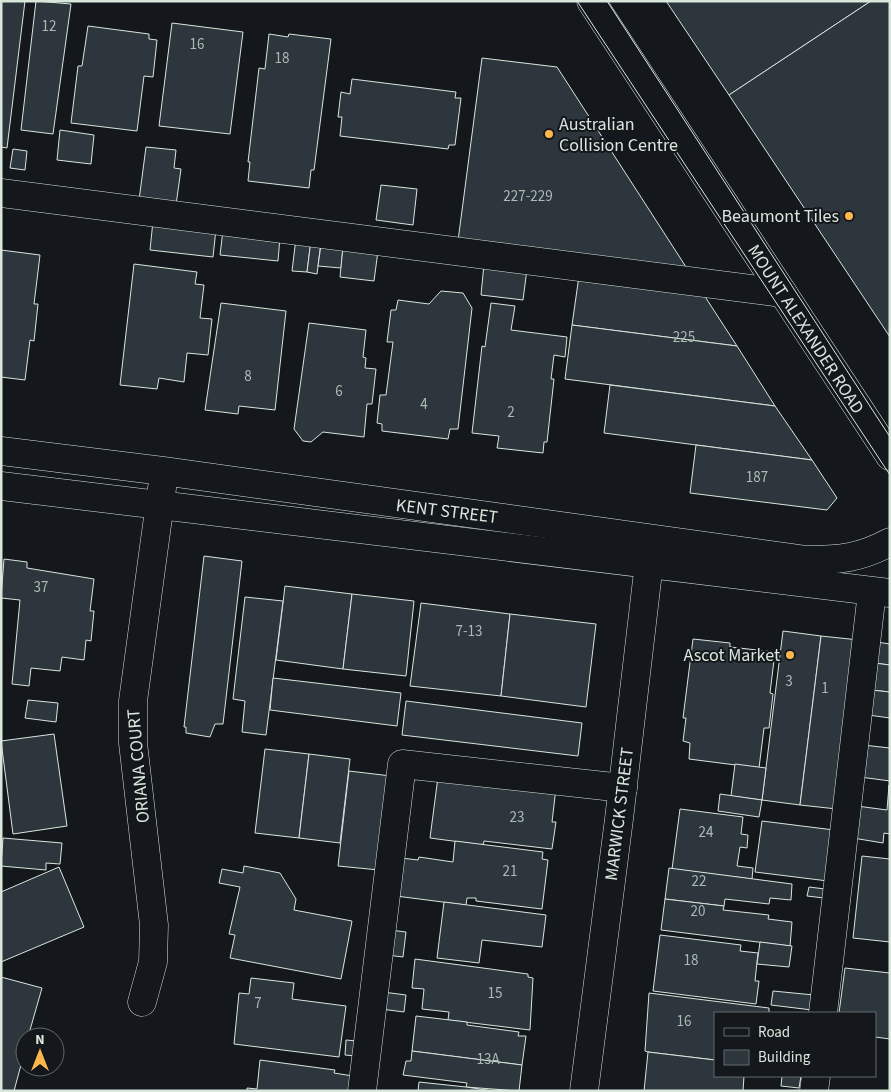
<svg xmlns="http://www.w3.org/2000/svg" width="891" height="1092" viewBox="0 0 891 1092" font-family="'Source Sans 3',sans-serif">
	<style>
		.building { fill: #2c363c; stroke: #d8e6dc }
		.lines { fill: none; stroke-linecap: round; stroke-linejoin: round }
		.minor-casing { stroke: #d8e6dc; stroke-width: 29 }
		.major-casing { stroke: #d8e6dc; stroke-width: 29 }
		.minor { stroke: #14181c; stroke-width: 28 }
		.major { stroke: #14181c; stroke-width: 28 }
		.tram { stroke: #d8e6dc; stroke-width: 1 }
		.poi-dot { fill: #ffb74d; stroke: #14181c; stroke-width: 2 }
		.labels { text-anchor: middle; stroke-width: 4; stroke-linejoin: round; paint-order: stroke }
		.number-label { font-size: 15px; fill: #adbab4 }
		.poi-label { font-size: 18px; fill: #d8e6dc; stroke: #14181c; text-anchor: end }
		.street-label { font-size: 18px; fill: #d8e6dc; stroke: #14181c }
	</style>
	<rect width="100%" height="100%" fill="#14181c"/>
	<g class="building">
		<polygon points="1,1 25,1 7,148 1,147"/>
		<polygon points="36,1 71,4 53,134 21,130"/>
		<polygon points="666,1 871,1 729,95"/>
		<polygon points="871,1 890,1 890,337 729,95"/>
		<polygon points="172,23 243,32 230,134 159,126"/>
		<polygon points="88,26 149,34 149,39 157,40 153,77 144,76 137,131 71,123 78,66 82,66"/>
		<polygon points="269,34 288,37 289,34 331,39 314,170 311,170 309,188 248,181 250,162 248,162 259,68 265,69"/>
		<polygon points="482,58 557,67 688,270 458,241"/>
		<polygon points="352,79 456,92 455,98 461,98 455,145 449,145 448,149 340,136 342,117 338,117 341,92 350,94"/>
		<polygon points="60,130 94,135 91,164 57,160"/>
		<polygon points="146,147 176,150 174,168 181,169 176,205 139,200"/>
		<polygon points="13,149 27,151 25,170 10,168"/>
		<polygon points="381,185 417,189 413,225 376,220"/>
		<polygon points="153,221 216,229 213,257 150,250"/>
		<polygon points="223,230 280,237 278,261 220,255"/>
		<polygon points="296,238 311,240 307,272 292,271"/>
		<polygon points="311,240 321,242 317,274 307,272"/>
		<polygon points="321,245 343,247 341,268 318,266"/>
		<polygon points="343,247 378,251 374,281 340,277"/>
		<polygon points="1,250 40,255 34,304 38,304 34,341 30,340 25,380 1,377"/>
		<polygon points="134,264 197,272 195,284 204,285 200,318 212,319 208,355 187,353 184,382 159,378 157,389 120,385"/>
		<polygon points="484,264 527,269 523,300 481,295"/>
		<polygon points="579,276 702,292 737,346 572,325"/>
		<polygon points="441,291 463,293 472,308 458,429 450,429 448,439 382,431 382,424 377,423 380,395 386,395 393,342 387,342 391,310 396,310 398,300 429,304"/>
		<polygon points="221,303 286,311 275,410 239,406 238,414 205,410"/>
		<polygon points="491,303 515,306 511,330 567,337 565,357 554,355 551,379 554,379 547,442 544,442 543,453 497,448 499,436 472,433 482,346 485,347"/>
		<polygon points="309,323 366,330 363,357 366,358 365,368 376,369 372,404 367,404 364,437 323,432 311,442 303,441 294,429"/>
		<polygon points="572,325 737,346 775,406 565,379"/>
		<polygon points="610,385 775,406 812,460 604,433"/>
		<polygon points="696,445 812,460 837,498 827,510 690,493"/>
		<polygon points="204,556 242,561 223,724 215,724 210,737 186,733 186,727 184,727"/>
		<polygon points="4,559 27,562 27,568 94,579 90,611 94,611 91,641 86,640 84,660 62,657 60,671 31,668 29,686 12,684 20,600 1,598"/>
		<polygon points="285,586 352,594 343,669 276,660"/>
		<polygon points="352,594 414,601 406,676 343,669"/>
		<polygon points="245,597 283,601 266,735 242,732 245,701 233,699"/>
		<polygon points="421,603 510,614 501,696 410,686"/>
		<polygon points="510,614 596,624 586,707 501,696"/>
		<polygon points="783,631 821,636 800,805 762,800"/>
		<polygon points="821,636 859,640 837,809 800,805"/>
		<polygon points="693,639 730,643 730,647 775,652 770,693 773,694 769,728 764,728 759,768 689,759 690,743 683,741 686,718 683,718"/>
		<polygon points="877,642 890,644 890,665 874,663"/>
		<polygon points="874,663 890,665 890,692 871,690"/>
		<polygon points="273,678 401,693 397,726 270,710"/>
		<polygon points="871,690 890,692 890,718 868,715"/>
		<polygon points="28,700 58,703 56,722 25,718"/>
		<polygon points="406,701 582,723 578,756 402,735"/>
		<polygon points="54,734 67,826 13,834 1,741"/>
		<polygon points="863,745 890,748 890,781 860,777"/>
		<polygon points="265,749 309,754 299,838 255,833"/>
		<polygon points="309,754 350,759 340,843 299,838"/>
		<polygon points="735,764 766,768 762,800 731,796"/>
		<polygon points="349,771 391,776 379,870 338,866"/>
		<polygon points="438,777 556,788 552,822 556,822 552,849 484,841 483,845 430,838"/>
		<polygon points="889,785 890,834 884,833 883,843 853,838 857,806 887,810"/>
		<polygon points="720,794 762,800 759,817 718,811"/>
		<polygon points="680,809 743,817 741,834 748,835 747,848 740,847 737,866 753,868 752,879 672,869"/>
		<polygon points="762,821 834,830 828,881 755,872"/>
		<polygon points="3,838 62,843 60,864 46,863 46,870 1,866"/>
		<polygon points="455,841 543,852 542,859 548,860 542,909 476,901 476,898 467,898 466,905 396,896 401,858 418,860 419,857 453,862"/>
		<polygon points="862,856 890,859 890,942 853,938"/>
		<polygon points="244,866 280,873 296,899 294,910 352,921 341,979 230,958 235,935 229,934 240,887 219,883 222,869 243,873"/>
		<polygon points="59,867 84,927 1,962 1,892"/>
		<polygon points="669,868 792,884 791,900 770,898 769,904 725,899 724,906 665,899"/>
		<polygon points="809,887 825,889 824,898 807,896"/>
		<polygon points="665,899 724,906 723,910 769,915 768,919 792,922 790,946 661,930"/>
		<polygon points="444,902 546,915 542,947 482,940 479,963 437,958"/>
		<polygon points="390,930 406,932 403,957 387,955"/>
		<polygon points="660,935 741,945 740,951 758,953 755,981 759,981 756,1004 653,991"/>
		<polygon points="760,942 792,946 789,967 757,964"/>
		<polygon points="415,959 528,974 528,977 533,978 530,1030 448,1020 449,1012 422,1009 424,989 412,988"/>
		<polygon points="845,968 890,973 890,1039 875,1037 875,1013 839,1013"/>
		<polygon points="1,977 42,988 28,1037 25,1037 25,1050 14,1091 1,1091"/>
		<polygon points="251,978 294,983 292,999 346,1006 339,1057 234,1044 239,993 249,994"/>
		<polygon points="773,991 814,995 812,1010 771,1005"/>
		<polygon points="383,992 406,995 404,1012 381,1009"/>
		<polygon points="649,993 769,1008 769,1013 715,1013 715,1060 648,1052 645,1051"/>
		<polygon points="416,1016 467,1022 467,1025 519,1032 518,1036 526,1036 522,1065 412,1051"/>
		<polygon points="346,1040 357,1041 355,1056 345,1055"/>
		<polygon points="412,1051 522,1065 519,1091 466,1087 467,1083 403,1075 406,1061 411,1061"/>
		<polygon points="648,1052 715,1060 715,1076 744,1076 743,1091 644,1091"/>
		<polygon points="260,1060 335,1070 334,1073 353,1076 351,1091 247,1091 247,1088 257,1089"/>
		<polygon points="782,1076 801,1076 799,1088 781,1086"/>
		<polygon points="419,1082 466,1087 493,1091 418,1091"/>
	</g>
	<g class="lines">
		<defs>
			<g id="minor">
				<polyline points="1,193 783,293"/>
				<path d="M1,451L163,471L807,560C840,560 860,558 890,542"/>
				<polyline points="1,486 890,593"/>
				<polyline points="142,1002 153,962 154,925 133,743 133,701 162,488"/>
				<polyline points="823,1013 872,592"/>
				<polyline points="362,1091 402,764 623,788"/>
				<polyline points="584,1091 619,819 651,546"/>
				<polyline points="814,1091 816,1076"/>
			</g>
			<polyline id="major" points="591,1 890,456"/>
		</defs>
		<use href="#minor" class="minor-casing"/>
		<use href="#major" class="major-casing"/>
		<use href="#minor" class="minor"/>
		<use href="#major" class="major"/>
		<g class="tram">
			<polyline points="577,1 890,475"/>
			<polyline points="607,1 890,437"/>
		</g>
	</g>
	<g class="poi-dot">
		<circle cx="549" cy="134" r="5"/>
		<circle cx="849" cy="216" r="5"/>
		<circle cx="790" cy="655" r="5"/>
	</g>
	<g class="labels">
		<g class="number-label">
			<text x="49" y="31">12</text>
			<text x="197" y="49">16</text>
			<text x="282" y="63">18</text>
			<text x="528" y="201">227-229</text>
			<text x="684" y="342">225</text>
			<text x="248" y="381">8</text>
			<text x="339" y="396">6</text>
			<text x="424" y="409">4</text>
			<text x="511" y="417">2</text>
			<text x="757" y="482">187</text>
			<text x="41" y="592">37</text>
			<text x="469" y="636">7-13</text>
			<text x="789" y="686">3</text>
			<text x="825" y="693">1</text>
			<text x="517" y="822">23</text>
			<text x="706" y="837">24</text>
			<text x="510" y="876">21</text>
			<text x="699" y="886">22</text>
			<text x="698" y="916">20</text>
			<text x="691" y="965">18</text>
			<text x="495" y="998">15</text>
			<text x="258" y="1008">7</text>
			<text x="684" y="1026">16</text>
			<text x="488" y="1064">13A</text>
		</g>
		<g class="poi-label">
			<text x="559" y="130" text-anchor="start">Australian<tspan x="559" dy="21">Collision Centre</tspan></text>
			<text x="839" y="222">Beaumont Tiles</text>
			<text x="780" y="661">Ascot Market</text>
		</g>
		<g class="street-label">
			<text transform="translate(806 329) rotate(57)" y="6">MOUNT ALEXANDER ROAD</text>
			<text transform="translate(447 511) rotate(7)" y="6">KENT STREET</text>
			<text transform="translate(138 766) rotate(-95)" y="6">ORIANA COURT</text>
			<text transform="translate(619 814) rotate(-83)" y="6">MARWICK STREET</text>
		</g>
	</g>
	<rect width="891" height="1092" fill="none" stroke="#d8e6dc" stroke-width="5"/>
	<rect x="714" y="1012" width="162" height="65" fill="#14181c" stroke="#626a69"/>
	<rect x="724" y="1028" width="25" height="8" fill="#14181c" stroke="#626a69"/>
	<text x="758" y="1037" font-size="15" fill="#d8e6dc">Road</text>
	<rect x="724" y="1050" width="25" height="15" fill="#2c363c" stroke="#626a69"/>
	<text x="758" y="1062" font-size="15" fill="#d8e6dc">Building</text>
	<g transform="translate(40 1052)"><circle r="24" fill="#14181c" stroke="#626a69"/>
	<path d="M0-4L9 19L0 12L-9 19Z" fill="#ffb74d"/>
	<text y="-8" font-size="14" font-weight="bold" text-anchor="middle" fill="#d8e6dc">N</text>
	</g>
</svg>
